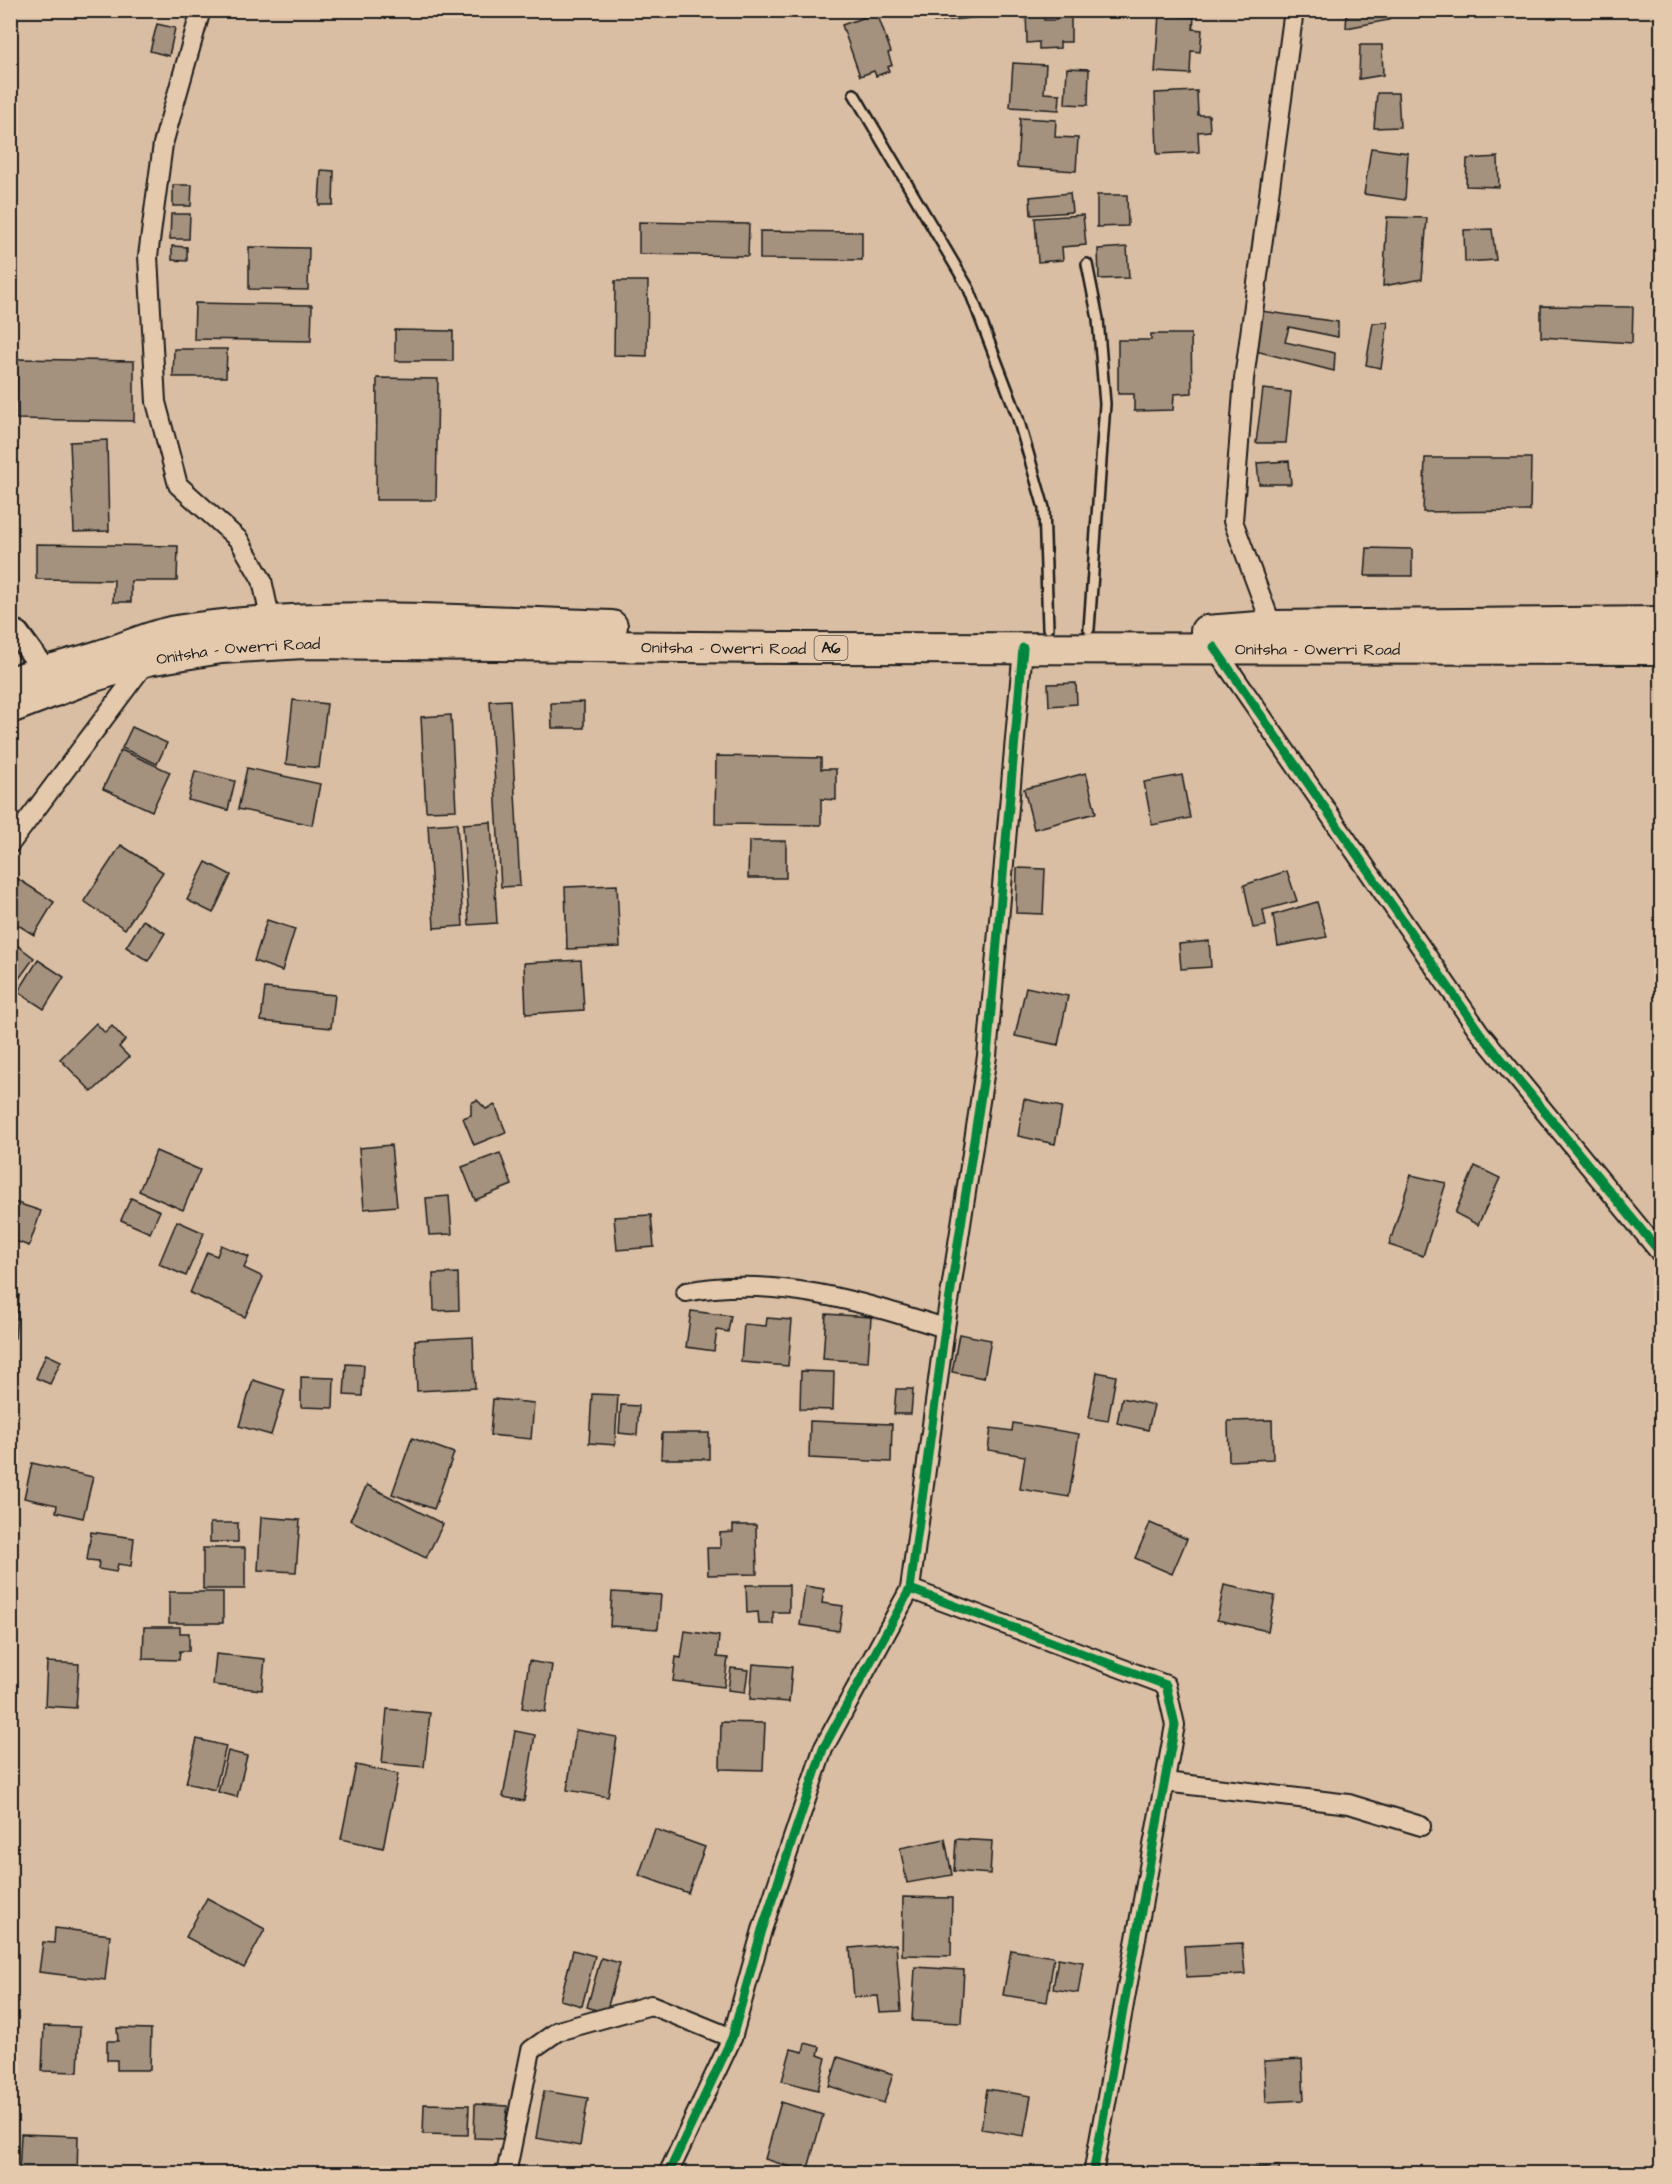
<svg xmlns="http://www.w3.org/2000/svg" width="1672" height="2184" viewBox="0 0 1672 2184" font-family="'Architects Daughter',sans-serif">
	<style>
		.building { fill: #a4917e; stroke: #1c1c1c; stroke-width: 1.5 }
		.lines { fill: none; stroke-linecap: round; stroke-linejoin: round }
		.service-casing { stroke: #1c1c1c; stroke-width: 14 }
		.minor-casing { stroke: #1c1c1c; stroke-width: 22 }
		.tertiary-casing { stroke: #1c1c1c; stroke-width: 27 }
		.trunk-casing { stroke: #1c1c1c; stroke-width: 34 }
		.service { stroke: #e5c9ac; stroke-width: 9 }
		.minor { stroke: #e5c9ac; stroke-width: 18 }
		.tertiary { stroke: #e5c9ac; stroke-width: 22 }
		.trunk { stroke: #e5c9ac; stroke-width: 30 }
		.cycleway-casing { stroke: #e5c9ac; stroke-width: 13 }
		.cycleway { stroke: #00873e; stroke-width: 9 }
		.labels { text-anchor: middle; stroke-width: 4.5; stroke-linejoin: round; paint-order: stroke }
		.shield { fill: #e5c9ac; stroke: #585047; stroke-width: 1.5 }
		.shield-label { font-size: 15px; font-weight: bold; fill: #1c1c1c }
		.street-label { font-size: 16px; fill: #1c1c1c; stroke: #e5c9ac }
	</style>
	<rect width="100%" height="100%" fill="#d9bea3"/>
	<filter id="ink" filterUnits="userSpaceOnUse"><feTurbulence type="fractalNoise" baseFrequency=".0167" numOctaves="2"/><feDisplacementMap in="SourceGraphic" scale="12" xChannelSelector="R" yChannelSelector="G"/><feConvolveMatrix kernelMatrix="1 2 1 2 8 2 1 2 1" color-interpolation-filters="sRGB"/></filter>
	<g filter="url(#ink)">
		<g class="building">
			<polygon points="933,10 989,10 989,16 934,22"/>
			<polygon points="1026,10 1043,10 1044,20 1056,20 1056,10 1071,10 1071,42 1060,42 1060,48 1039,49 1039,42 1027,43"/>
			<polygon points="1347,10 1389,10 1389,20 1346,28"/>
			<polygon points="877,13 891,52 888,53 892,65 888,67 889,71 876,76 874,71 860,76 842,25"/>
			<polygon points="1159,14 1194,17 1193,29 1202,30 1200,52 1191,51 1190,74 1155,72"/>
			<polygon points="157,24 175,28 169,56 150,51"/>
			<polygon points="1360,45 1382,45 1383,75 1359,79"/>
			<polygon points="1013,63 1046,65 1044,93 1060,94 1059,110 1010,107"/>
			<polygon points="1067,68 1089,69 1088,105 1065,104"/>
			<polygon points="1197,91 1198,115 1209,115 1210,131 1198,132 1199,152 1157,154 1155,93"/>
			<polygon points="1377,93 1398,93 1400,127 1374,128"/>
			<polygon points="1020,118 1056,120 1055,137 1078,138 1076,171 1017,167"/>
			<polygon points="1371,148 1408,153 1405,200 1364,194"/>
			<polygon points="1498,157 1499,187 1466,186 1467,159"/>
			<polygon points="321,170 334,171 333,205 319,205"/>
			<polygon points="173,185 192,185 191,206 173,206"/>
			<polygon points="1070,193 1072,212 1031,215 1030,197"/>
			<polygon points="1097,195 1127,195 1128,226 1097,227"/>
			<polygon points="171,214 190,214 189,239 170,239"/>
			<polygon points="1083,215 1086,245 1062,247 1063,260 1038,262 1035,218"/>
			<polygon points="1387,217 1427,218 1422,279 1383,286"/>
			<polygon points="639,222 749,224 748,256 639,254"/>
			<polygon points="1492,229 1496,260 1465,262 1464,230"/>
			<polygon points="760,231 862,232 862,260 760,259"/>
			<polygon points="172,246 187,247 187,261 172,260"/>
			<polygon points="249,247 309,248 308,290 249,289"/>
			<polygon points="1127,247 1129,278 1099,279 1098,249"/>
			<polygon points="615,281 648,281 647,356 614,355"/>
			<polygon points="195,303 312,305 311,341 194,339"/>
			<polygon points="1541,306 1633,307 1632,343 1541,337"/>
			<polygon points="1261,311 1338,322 1338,337 1289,327 1285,342 1335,353 1334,371 1252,350"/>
			<polygon points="1388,322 1381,368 1366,365 1373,323"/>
			<polygon points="395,330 453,331 453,361 395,361"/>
			<polygon points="1151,334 1191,334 1192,393 1174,394 1173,410 1134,411 1134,394 1118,394 1118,340 1151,340"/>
			<polygon points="174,349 227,349 226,377 173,377"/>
			<polygon points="17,359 134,361 134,421 16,419"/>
			<polygon points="377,378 438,379 436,500 376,500"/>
			<polygon points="1263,389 1291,392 1286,443 1256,443"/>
			<polygon points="107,440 109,531 74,532 70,442"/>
			<polygon points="1425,458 1531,458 1530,511 1423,512"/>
			<polygon points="1289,461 1291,484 1259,484 1257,463"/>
			<polygon points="36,544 178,546 177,581 131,581 131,602 113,602 114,580 36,579"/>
			<polygon points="1367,548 1412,549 1412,576 1365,576"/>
			<polygon points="1076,683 1077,704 1049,706 1048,684"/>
			<polygon points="293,700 327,704 319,768 286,764"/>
			<polygon points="510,700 520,886 501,887 490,701"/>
			<polygon points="584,702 584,728 552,728 551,703"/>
			<polygon points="451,715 456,810 426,811 421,717"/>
			<polygon points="132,727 167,743 157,764 122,748"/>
			<polygon points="121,750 170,772 152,811 103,789"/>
			<polygon points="716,756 821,758 821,769 836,769 836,800 821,799 821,825 715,824"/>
			<polygon points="247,768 320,784 312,825 238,809"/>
			<polygon points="195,771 235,781 228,810 188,800"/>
			<polygon points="1086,773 1096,813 1034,829 1024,789"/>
			<polygon points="1182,775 1190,818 1152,825 1144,782"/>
			<polygon points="491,822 497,923 469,925 463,824"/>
			<polygon points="457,823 463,926 434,928 428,825"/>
			<polygon points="749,841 786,841 786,878 748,878"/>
			<polygon points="121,845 163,872 125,929 84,901"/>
			<polygon points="206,862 231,875 213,913 187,900"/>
			<polygon points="1017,868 1045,869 1043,914 1016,913"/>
			<polygon points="1287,871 1297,901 1263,910 1266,926 1253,928 1244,885"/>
			<polygon points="15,877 54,902 34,935 10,920 10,884"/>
			<polygon points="617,885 620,947 567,949 565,887"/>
			<polygon points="1317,902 1327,937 1278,946 1273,915"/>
			<polygon points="143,920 165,933 148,961 126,947"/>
			<polygon points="267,920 295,929 282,971 254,961"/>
			<polygon points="1209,941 1211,967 1181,969 1179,944"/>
			<polygon points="17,945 34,958 10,991 10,954"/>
			<polygon points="38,960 64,977 44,1009 18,992"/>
			<polygon points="581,960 584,1010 526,1014 524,963"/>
			<polygon points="1026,987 1068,996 1058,1045 1015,1036"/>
			<polygon points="265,988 335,995 331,1028 261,1021"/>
			<polygon points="96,1023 105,1033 112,1026 125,1040 119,1047 129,1057 92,1092 60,1059"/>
			<polygon points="1024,1099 1062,1107 1055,1144 1018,1136"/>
			<polygon points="477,1100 486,1109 495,1105 506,1132 474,1145 463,1118 471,1115 471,1103"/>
			<polygon points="391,1145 397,1206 364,1209 359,1148"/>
			<polygon points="156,1151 200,1170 183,1210 139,1191"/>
			<polygon points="500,1153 512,1185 475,1200 462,1167"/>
			<polygon points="1475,1166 1500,1178 1478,1225 1455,1213"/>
			<polygon points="1411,1175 1446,1183 1423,1256 1389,1245"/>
			<polygon points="449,1196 452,1234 429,1235 426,1198"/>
			<polygon points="131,1198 160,1211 150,1233 121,1220"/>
			<polygon points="11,1201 41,1211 29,1246 10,1239"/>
			<polygon points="651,1215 654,1247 617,1250 614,1217"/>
			<polygon points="177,1221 204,1233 186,1276 159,1264"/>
			<polygon points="221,1245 249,1257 244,1268 263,1277 245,1317 190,1293 207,1252 217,1256"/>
			<polygon points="458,1273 459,1310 434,1311 433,1274"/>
			<polygon points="10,1294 19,1295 15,1338 10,1338"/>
			<polygon points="691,1311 731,1316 728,1332 717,1330 714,1351 686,1347"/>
			<polygon points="826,1314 871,1317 868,1362 823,1359"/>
			<polygon points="767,1318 792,1320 788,1366 741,1362 744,1324 766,1326"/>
			<polygon points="959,1334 991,1340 984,1378 952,1372"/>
			<polygon points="473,1337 475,1388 417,1391 415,1340"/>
			<polygon points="46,1354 61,1361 50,1384 36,1378"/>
			<polygon points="346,1364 364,1365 362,1396 344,1395"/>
			<polygon points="801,1371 834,1372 833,1410 800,1409"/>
			<polygon points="1097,1372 1116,1376 1108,1421 1089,1418"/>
			<polygon points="301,1377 334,1378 333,1408 301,1407"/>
			<polygon points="253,1380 285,1390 271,1435 239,1426"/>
			<polygon points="896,1389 913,1389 911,1414 894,1414"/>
			<polygon points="592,1394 618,1395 615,1445 589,1443"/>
			<polygon points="1122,1398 1154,1405 1148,1430 1117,1423"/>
			<polygon points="493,1399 534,1403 531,1439 490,1435"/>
			<polygon points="621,1405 639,1406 637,1435 619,1433"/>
			<polygon points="1272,1420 1273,1459 1229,1461 1228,1421"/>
			<polygon points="810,1421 892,1424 891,1462 809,1458"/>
			<polygon points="1013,1423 1079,1434 1069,1497 1020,1489 1025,1456 988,1450 991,1428 1012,1431"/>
			<polygon points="662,1433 709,1433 709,1459 661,1459"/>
			<polygon points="412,1438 454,1453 434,1509 392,1494"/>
			<polygon points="32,1463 93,1477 83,1518 56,1512 57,1505 24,1498"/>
			<polygon points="367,1485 443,1524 426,1558 350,1520"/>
			<polygon points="261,1517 300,1520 296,1572 258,1570"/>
			<rect x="210" y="1523" width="28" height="19"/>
			<polygon points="1150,1523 1187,1539 1172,1574 1135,1558"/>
			<polygon points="733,1525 756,1525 757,1574 708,1575 707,1548 720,1548 720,1533 733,1532"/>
			<polygon points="91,1532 134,1538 131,1566 118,1564 116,1572 98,1569 99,1561 87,1560"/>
			<rect x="203" y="1548" width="42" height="41"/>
			<polygon points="746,1585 789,1585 789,1612 773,1612 773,1624 759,1624 758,1612 747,1613"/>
			<polygon points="1224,1585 1275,1596 1268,1631 1217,1620"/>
			<polygon points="805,1586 824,1589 822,1603 843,1606 839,1631 800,1625"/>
			<rect x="169" y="1592" width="54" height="31"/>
			<polygon points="612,1592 661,1595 658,1629 610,1626"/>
			<polygon points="144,1627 180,1627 180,1633 189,1633 189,1651 180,1651 179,1660 143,1659"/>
			<polygon points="685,1631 719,1636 717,1657 728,1658 724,1687 673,1681 676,1657 681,1658"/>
			<polygon points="216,1654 265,1659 262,1690 213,1685"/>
			<polygon points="529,1661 552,1665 545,1712 522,1708"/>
			<polygon points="47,1662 79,1664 76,1708 45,1706"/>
			<polygon points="753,1664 792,1667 789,1702 750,1699"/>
			<polygon points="731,1668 748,1670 745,1692 728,1690"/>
			<polygon points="387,1709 430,1713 424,1767 382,1763"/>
			<polygon points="721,1722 765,1723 763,1770 720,1769"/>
			<polygon points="576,1730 617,1737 608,1797 567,1790"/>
			<polygon points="515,1731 535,1735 524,1801 503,1797"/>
			<polygon points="197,1739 226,1746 215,1790 186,1783"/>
			<polygon points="228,1751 247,1756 237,1797 218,1792"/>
			<polygon points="356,1765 398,1774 383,1848 341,1839"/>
			<polygon points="655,1829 705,1847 688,1893 639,1875"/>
			<polygon points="945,1839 952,1875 907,1883 900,1848"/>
			<polygon points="956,1839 992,1841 990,1874 954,1871"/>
			<polygon points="903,1897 952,1898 951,1956 902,1955"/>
			<polygon points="207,1898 265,1929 244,1968 186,1937"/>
			<polygon points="55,1928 110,1935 105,1980 39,1972 43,1942 54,1943"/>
			<polygon points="1242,1943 1245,1974 1186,1977 1184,1946"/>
			<polygon points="896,1944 901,2011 880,2012 878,1996 854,1997 850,1948"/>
			<polygon points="573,1950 595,1956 582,2006 560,2000"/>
			<polygon points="1011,1950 1054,1957 1047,2002 1003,1995"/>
			<polygon points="601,1958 620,1963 606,2013 587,2007"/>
			<polygon points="1058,1958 1083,1962 1078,1993 1053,1989"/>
			<polygon points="915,1967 964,1970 961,2023 912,2021"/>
			<polygon points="44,2026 80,2027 78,2072 42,2071"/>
			<polygon points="117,2028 151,2029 150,2070 117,2070 117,2060 107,2060 107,2041 118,2041"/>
			<polygon points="805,2043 820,2047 818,2055 826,2058 818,2090 782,2081 791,2049 803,2052"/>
			<polygon points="838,2057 893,2074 884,2103 829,2086"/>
			<polygon points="1302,2059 1304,2100 1266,2102 1264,2061"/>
			<polygon points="987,2089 1031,2096 1024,2136 981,2129"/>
			<polygon points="544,2091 588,2098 580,2146 536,2138"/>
			<polygon points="781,2102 823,2115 807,2172 765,2159"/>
			<polygon points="424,2104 469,2105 468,2135 423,2134"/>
			<polygon points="475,2104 507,2106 505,2139 474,2138"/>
			<polygon points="21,2134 78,2136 77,2174 19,2174"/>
			<polygon points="1279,2166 1280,2174 1215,2174 1215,2171"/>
		</g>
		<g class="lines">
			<defs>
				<g id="service">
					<polyline points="854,94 969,289 1017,415 1044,508 1048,628"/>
					<polyline points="1087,264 1098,319 1105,404 1089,629"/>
				</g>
				<g id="minor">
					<polyline points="201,10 163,144 148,256 156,402 178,485 239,540 262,580 271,622"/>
					<polyline points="1272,626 1233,521 1244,379 1294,10"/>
					<polyline points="1214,647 1480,1033 1662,1255"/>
					<polyline points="10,844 146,662"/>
					<path d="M686,1292C775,1275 861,1302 945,1328"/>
					<polyline points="910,1589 1166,1685 1175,1725 1093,2174"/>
					<polyline points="1165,1782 1349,1804 1421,1826"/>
					<polyline points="506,2174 531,2050 558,2031 651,2005 732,2038"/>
					<polyline points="668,2174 732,2038 762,1930 823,1749 910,1589 945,1328 987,1056 1023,648"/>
				</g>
				<polyline id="tertiary" points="10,630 17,633 44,670"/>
				<g id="trunk">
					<polyline points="1206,631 1272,626 1662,622"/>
					<path d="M10,682C41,671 72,665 102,655C126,648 151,635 176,631C320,609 467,621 612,626"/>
					<path id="s1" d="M10,708L94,676L148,660L221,648L303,643L783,648L1662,649"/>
				</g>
			</defs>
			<use href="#service" class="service-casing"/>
			<use href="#minor" class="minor-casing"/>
			<use href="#tertiary" class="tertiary-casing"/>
			<use href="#trunk" class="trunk-casing"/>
			<use href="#service" class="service"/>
			<use href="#minor" class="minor"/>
			<use href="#tertiary" class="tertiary"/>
			<use href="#trunk" class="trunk"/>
			<defs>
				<g id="cycleway">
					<polyline points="1214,647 1480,1033 1662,1255"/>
					<polyline points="910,1589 1166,1685 1175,1725 1093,2174"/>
					<polyline points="668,2174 732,2038 762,1930 823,1749 910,1589 945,1328 987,1056 1023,648"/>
				</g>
			</defs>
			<use href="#cycleway" class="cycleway-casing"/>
			<use href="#cycleway" class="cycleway"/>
		</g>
	</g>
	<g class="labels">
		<rect class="shield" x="814.5" y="636" width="33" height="24" rx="4.5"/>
		<g class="shield-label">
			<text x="831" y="653">A6</text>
		</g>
		<g class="street-label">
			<text dy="6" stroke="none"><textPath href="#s1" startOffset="723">Onitsha - Owerri Road</textPath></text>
			<text dy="6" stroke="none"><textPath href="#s1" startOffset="1317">Onitsha - Owerri Road</textPath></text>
			<text dy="6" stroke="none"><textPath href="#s1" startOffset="237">Onitsha - Owerri Road</textPath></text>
		</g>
	</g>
	<rect width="1672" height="2184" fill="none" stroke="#e5c9ac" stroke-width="36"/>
	<rect x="18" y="18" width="1636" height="2148" fill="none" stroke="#1c1c1c" stroke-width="2" filter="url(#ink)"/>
</svg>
